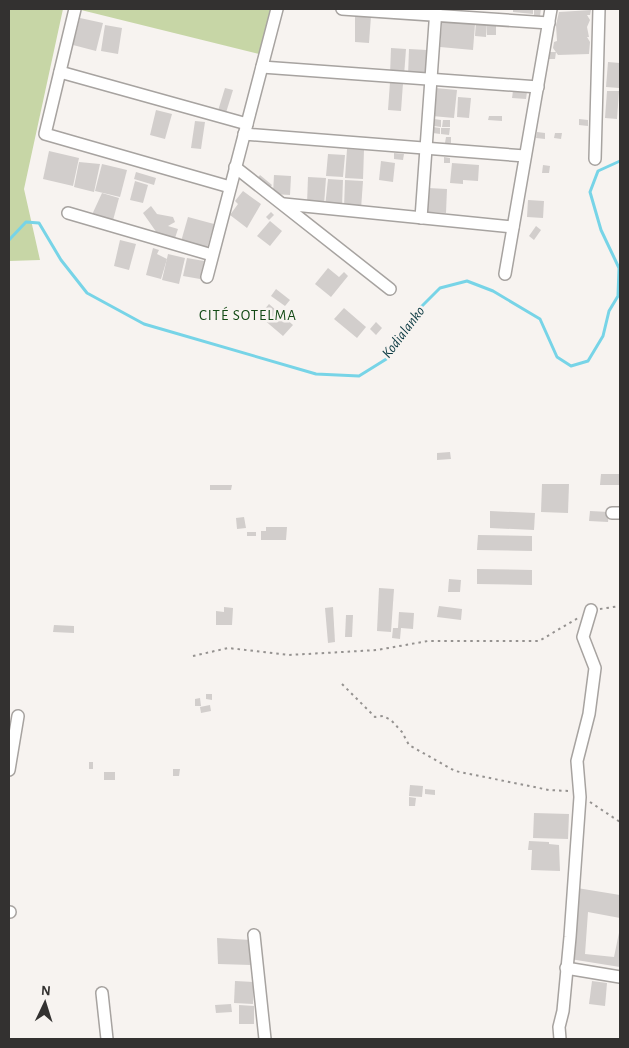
<svg xmlns="http://www.w3.org/2000/svg" width="629" height="1048" viewBox="0 0 629 1048" font-family="'Alegreya Sans',sans-serif">
	<style>
		.green { fill: #c7d6a6 }
		.lines { fill: none; stroke-linecap: round; stroke-linejoin: round }
		.stream { stroke: #77d4e7; stroke-width: 3 }
		.building { fill: #d2cecc }
		.minor-casing { stroke: #a7a3a0; stroke-width: 14 }
		.path { stroke: #959290; stroke-width: 2; stroke-dasharray: 2.5 4; stroke-linecap: butt }
		.minor { stroke: #fff; stroke-width: 11 }
		.labels { text-anchor: middle; stroke-width: 5; stroke-linejoin: round; paint-order: stroke }
		.neighbourhood-label { font-size: 15px; letter-spacing: 1px; fill: #134a15; stroke: #f7f3f0 }
		.water-label { font-size: 15px; font-style: italic; fill: #0b3941; stroke: #f7f3f0 }
	</style>
	<rect width="100%" height="100%" fill="#f7f3f0"/>
	<g class="green">
		<polygon points="9,9 63,9 24,189 40,260 9,261"/>
		<polygon points="77,9 272,9 259,54"/>
	</g>
	<g class="lines">
		<polyline class="stream" points="9,240 26,222 39,223 61,260 87,293 144,324 316,374 359,376 388,358 417,311 440,288 467,281 493,291 540,319 557,357 571,366 588,361 603,336 609,311 618,296 619,268 601,230 590,192 598,171 620,161"/>
	</g>
	<g class="building">
		<polygon points="513,9 533,9 533,14 513,12"/>
		<polygon points="534,9 541,9 540,16 534,16"/>
		<polygon points="591,10 590,15 587,15 590,20 587,27 589,37 587,37 590,42 589,54 558,55 553,48 554,42 557,41 556,25 559,12"/>
		<polygon points="355,15 371,16 369,43 355,42"/>
		<polygon points="80,18 103,23 96,51 73,45"/>
		<polygon points="442,21 475,24 473,50 440,47"/>
		<polygon points="476,22 487,23 486,37 475,36"/>
		<rect x="487" y="24" width="9" height="11"/>
		<polygon points="105,25 122,28 118,54 101,51"/>
		<polygon points="391,48 406,49 404,76 390,75"/>
		<polygon points="409,49 427,50 425,77 408,76"/>
		<polygon points="550,52 556,52 555,59 549,59"/>
		<polygon points="608,62 620,63 619,88 606,87"/>
		<polygon points="390,82 403,83 401,111 388,110"/>
		<polygon points="225,88 233,90 225,116 217,114"/>
		<polygon points="435,88 457,90 454,118 432,116"/>
		<polygon points="513,91 527,92 526,99 512,98"/>
		<polygon points="607,91 619,91 617,119 605,118"/>
		<polygon points="458,97 471,98 469,118 457,117"/>
		<polygon points="156,110 172,114 165,139 150,135"/>
		<polygon points="489,116 502,116 502,121 488,120"/>
		<polygon points="434,119 441,120 441,127 434,126"/>
		<polygon points="579,119 588,120 588,126 579,125"/>
		<polygon points="443,120 450,120 450,127 442,127"/>
		<polygon points="195,121 205,122 201,149 191,148"/>
		<polygon points="433,127 440,128 440,134 433,133"/>
		<polygon points="441,128 450,128 449,135 441,134"/>
		<polygon points="537,132 545,133 545,139 536,138"/>
		<polygon points="555,133 562,133 561,139 554,138"/>
		<polygon points="446,137 451,137 451,143 445,143"/>
		<polygon points="347,149 364,150 363,179 345,178"/>
		<polygon points="49,151 79,158 73,186 43,179"/>
		<polygon points="394,153 404,154 403,160 394,159"/>
		<polygon points="328,154 345,155 343,177 326,176"/>
		<polygon points="444,157 450,158 450,163 444,163"/>
		<polygon points="381,161 395,163 393,182 379,180"/>
		<polygon points="79,162 100,164 94,192 74,187"/>
		<polygon points="452,163 479,165 478,181 463,180 463,184 450,183"/>
		<polygon points="102,164 127,170 120,197 95,191"/>
		<polygon points="543,165 550,166 549,173 542,173"/>
		<polygon points="136,172 156,178 154,185 134,179"/>
		<polygon points="260,175 272,185 268,190 256,180"/>
		<polygon points="274,175 291,176 290,195 273,194"/>
		<polygon points="308,177 326,178 324,205 307,204"/>
		<polygon points="328,179 343,180 342,207 325,207"/>
		<polygon points="345,180 363,181 361,209 344,208"/>
		<polygon points="135,181 148,185 143,203 130,200"/>
		<polygon points="428,188 447,189 446,213 426,212"/>
		<polygon points="243,191 261,204 247,228 230,215 238,204 235,201"/>
		<polygon points="102,193 119,198 112,224 90,219"/>
		<polygon points="528,200 544,201 543,218 527,217"/>
		<polygon points="151,206 157,214 173,217 175,222 168,226 178,229 174,241 158,238 159,232 157,233 143,213"/>
		<polygon points="271,212 274,215 269,220 266,217"/>
		<polygon points="188,217 214,224 206,252 180,245"/>
		<polygon points="270,221 282,231 270,246 257,236"/>
		<polygon points="536,226 541,230 534,240 529,236"/>
		<polygon points="120,240 136,244 129,270 114,266"/>
		<polygon points="153,248 159,250 157,254 167,259 161,279 146,275"/>
		<polygon points="168,254 185,258 179,284 162,280"/>
		<polygon points="187,258 204,261 200,279 183,276"/>
		<polygon points="328,268 339,277 344,272 348,276 331,297 315,284"/>
		<polygon points="276,289 290,300 285,306 271,296"/>
		<polygon points="269,304 293,325 283,336 263,319 267,314 263,311"/>
		<polygon points="344,308 366,327 357,338 334,319"/>
		<polygon points="376,322 382,328 376,335 370,329"/>
		<polygon points="450,452 451,459 437,460 437,453"/>
		<polygon points="601,474 620,474 620,485 600,485"/>
		<polygon points="542,484 569,484 568,513 541,512"/>
		<polygon points="210,485 232,485 231,490 210,490"/>
		<polygon points="490,511 535,513 534,530 490,528"/>
		<polygon points="590,511 609,512 608,522 589,521"/>
		<polygon points="244,517 246,528 237,529 236,518"/>
		<polygon points="266,527 287,527 286,540 261,540 261,531 266,531"/>
		<rect x="247" y="532" width="9" height="4"/>
		<polygon points="478,535 532,536 532,551 477,550"/>
		<polygon points="477,569 532,570 532,585 477,584"/>
		<polygon points="449,579 461,580 460,592 448,592"/>
		<polygon points="379,588 394,589 391,632 377,631"/>
		<polygon points="439,606 462,609 461,620 437,617"/>
		<polygon points="224,607 233,608 232,625 216,625 216,611 224,612"/>
		<polygon points="333,607 335,642 328,643 325,608"/>
		<polygon points="399,612 414,613 413,629 401,628 400,639 392,638 393,628 398,628"/>
		<polygon points="346,615 353,615 352,637 345,637"/>
		<polygon points="54,625 74,626 74,633 53,632"/>
		<polygon points="206,694 212,694 212,700 206,699"/>
		<polygon points="200,698 201,706 195,706 195,699"/>
		<polygon points="210,705 211,711 201,713 200,707"/>
		<rect x="89" y="762" width="4" height="7"/>
		<polygon points="173,769 180,769 179,776 173,776"/>
		<rect x="104" y="772" width="11" height="8"/>
		<polygon points="410,785 423,786 422,797 409,796"/>
		<polygon points="425,789 435,790 435,795 425,794"/>
		<polygon points="409,797 416,798 415,806 409,806"/>
		<polygon points="534,813 569,814 568,839 533,838"/>
		<polygon points="529,841 549,842 549,844 559,845 560,871 531,870 532,850 528,850"/>
		<polygon points="577,888 620,895 620,918 588,912 585,954 614,957 620,928 620,967 570,959"/>
		<polygon points="217,938 251,940 251,965 218,964"/>
		<polygon points="235,981 254,982 253,1004 234,1003"/>
		<polygon points="592,981 607,983 605,1006 589,1004"/>
		<polygon points="231,1004 232,1012 216,1013 215,1005"/>
		<polygon points="239,1005 254,1006 254,1024 239,1024"/>
	</g>
	<g class="lines">
		<defs>
			<g id="minor">
				<polyline points="75,9 45,134 230,187"/>
				<polyline points="342,9 549,23"/>
				<polyline points="262,67 538,87"/>
				<polyline points="60,72 247,124"/>
				<polyline points="244,134 525,156"/>
				<polyline points="595,159 599,9"/>
				<polyline points="235,167 390,289"/>
				<polyline points="284,204 513,227"/>
				<polyline points="68,213 212,255"/>
				<polyline points="421,218 436,9"/>
				<polyline points="505,274 551,9"/>
				<polyline points="207,277 277,9"/>
				<polyline points="612,513 620,513"/>
				<polyline points="9,770 18,716"/>
				<polyline points="9,912 10,912"/>
				<polyline points="254,935 265,1039"/>
				<polyline points="566,968 620,977"/>
				<polyline points="102,993 107,1039"/>
				<polyline points="560,1039 559,1027 563,1011 570,937 580,797 577,761 589,714 595,668 583,637 591,610"/>
			</g>
		</defs>
		<use href="#minor" class="minor-casing"/>
		<g class="path">
			<polyline points="600,609 620,606"/>
			<polyline points="193,656 228,648 289,655 377,650 428,641 539,641 578,618"/>
			<polyline points="342,684 375,717 383,716 391,720 402,732 409,745 455,771 549,790 568,791"/>
			<polyline points="590,802 620,822"/>
		</g>
		<use href="#minor" class="minor"/>
	</g>
	<g class="labels">
		<g class="neighbourhood-label">
			<text x="248" y="320">CITÉ SOTELMA</text>
		</g>
		<g class="water-label">
			<text transform="translate(403 332) rotate(-53)" y="5">Kodialanko</text>
		</g>
	</g>
	<rect width="629" height="1048" fill="none" stroke="#333130" stroke-width="20"/>
	<g transform="translate(45 1003) rotate(4)" stroke="#f7f3f0" stroke-width="4" paint-order="stroke">
	<path d="M0-4L9 19L0 12L-9 19Z" fill="#333130"/>
	<text y="-8" font-size="14" font-weight="bold" text-anchor="middle" fill="#333130">N</text>
	</g>
</svg>
